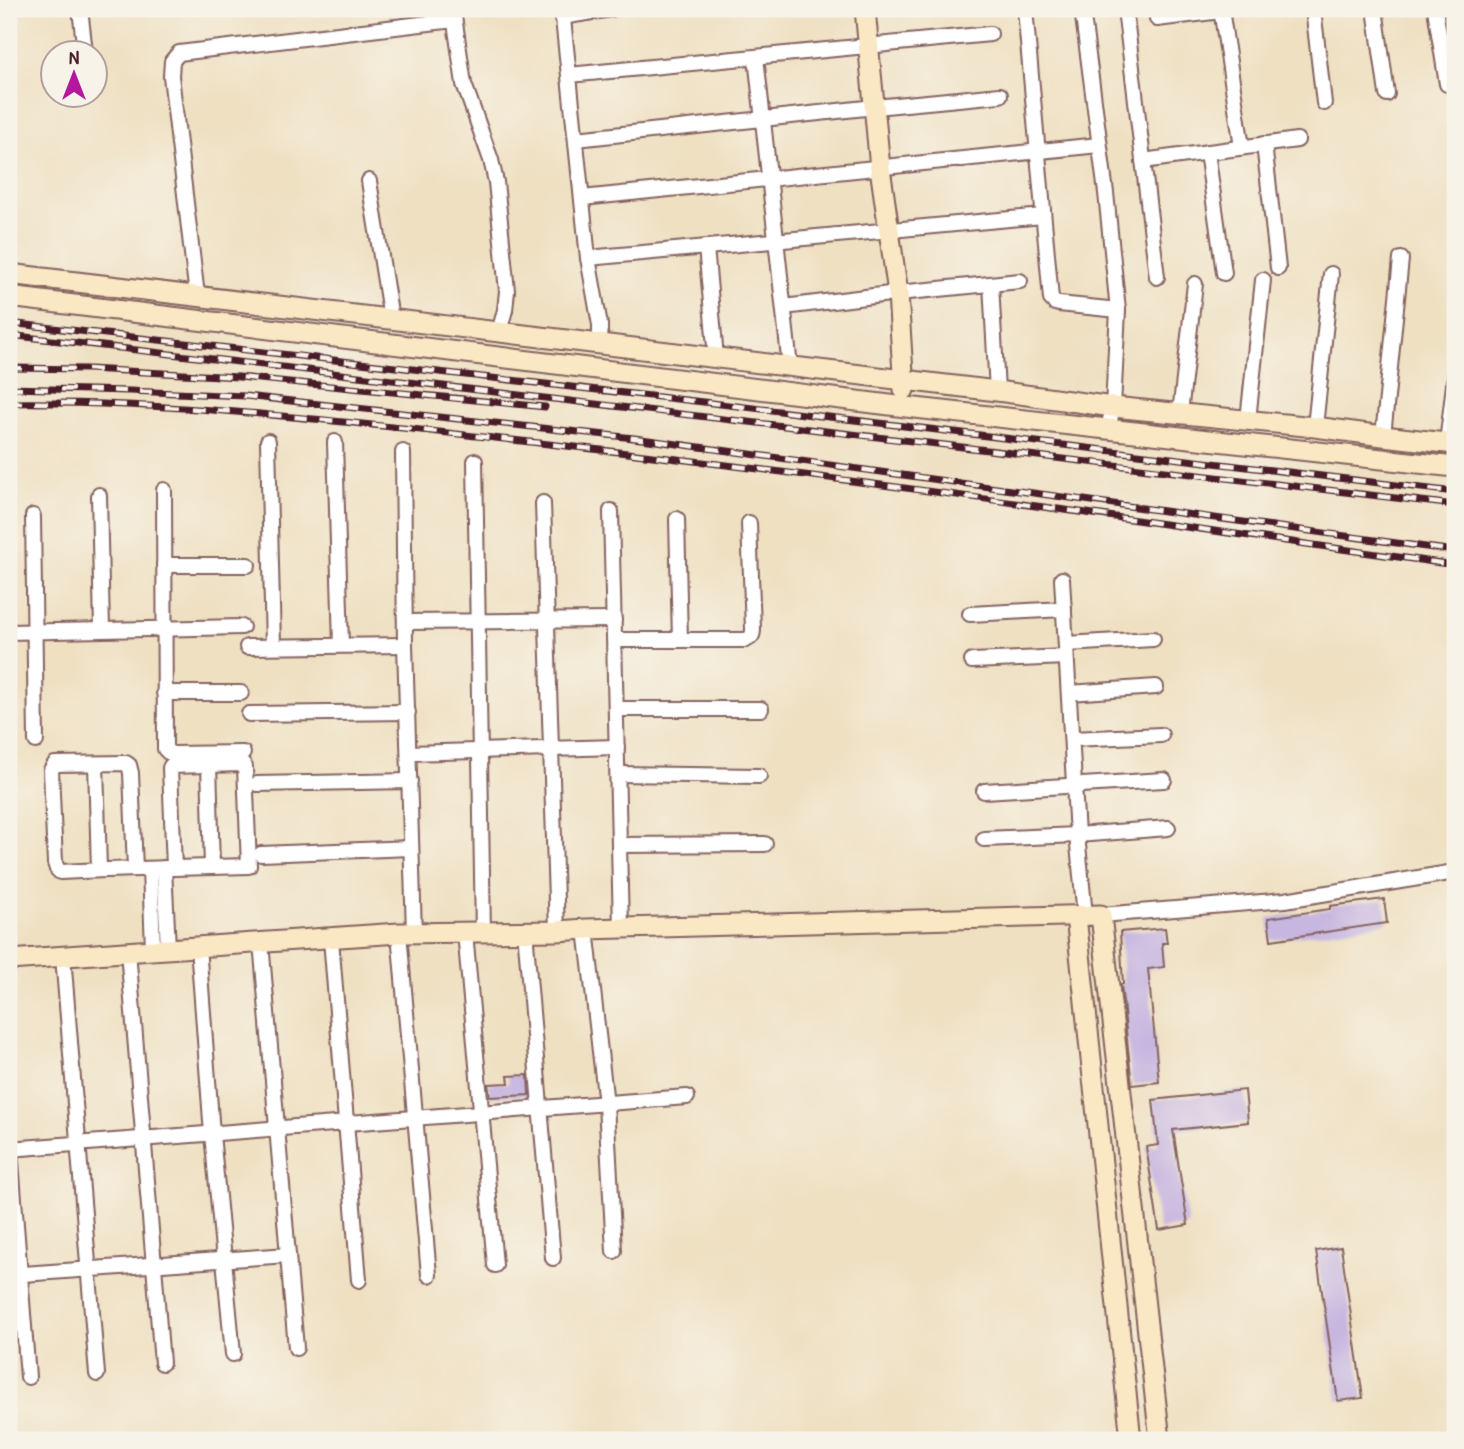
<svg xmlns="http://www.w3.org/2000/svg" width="1464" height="1449" viewBox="0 0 1464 1449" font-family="'Patrick Hand',sans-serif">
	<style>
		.building { fill: #c7b6e0 }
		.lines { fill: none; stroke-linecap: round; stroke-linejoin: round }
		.street-casing { stroke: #846360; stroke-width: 18 }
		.secondary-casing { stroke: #846360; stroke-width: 23 }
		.street { stroke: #fff; stroke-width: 14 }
		.secondary { stroke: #fae7c3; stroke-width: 19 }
		.rail-casing { stroke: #4a1f2b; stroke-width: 7 }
		.rail { stroke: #f7f3e8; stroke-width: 4.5; stroke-dasharray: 13; stroke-linecap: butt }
	</style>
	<rect width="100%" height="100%" fill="#f7f3e8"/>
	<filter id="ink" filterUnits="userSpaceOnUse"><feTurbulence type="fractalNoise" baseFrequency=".0143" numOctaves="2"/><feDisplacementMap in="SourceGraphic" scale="14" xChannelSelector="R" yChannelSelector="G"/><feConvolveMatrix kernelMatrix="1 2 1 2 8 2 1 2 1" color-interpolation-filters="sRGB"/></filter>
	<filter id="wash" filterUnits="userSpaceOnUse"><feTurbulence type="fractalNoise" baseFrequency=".00686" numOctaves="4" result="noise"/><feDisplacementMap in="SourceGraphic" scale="28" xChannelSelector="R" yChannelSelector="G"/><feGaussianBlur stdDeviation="1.57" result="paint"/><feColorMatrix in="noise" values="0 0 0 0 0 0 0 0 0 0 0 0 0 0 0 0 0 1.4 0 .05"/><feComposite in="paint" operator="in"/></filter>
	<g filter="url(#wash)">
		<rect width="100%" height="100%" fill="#efe0c2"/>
		<g id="blocks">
			<g class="building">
				<polygon points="1384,899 1387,923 1271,940 1268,918 1330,909 1330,906"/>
				<polygon points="1165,928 1167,943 1162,943 1164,967 1148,969 1159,1082 1132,1085 1121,984 1123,984 1120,932"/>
				<polygon points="528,1075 529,1095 490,1097 488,1084 509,1083 508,1076"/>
				<polygon points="1245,1090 1248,1122 1173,1130 1188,1225 1159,1230 1146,1147 1158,1145 1153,1100"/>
				<polygon points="1341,1247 1363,1398 1338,1401 1316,1251"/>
			</g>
		</g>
	</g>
	<g filter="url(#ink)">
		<use href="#blocks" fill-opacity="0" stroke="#846360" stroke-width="2"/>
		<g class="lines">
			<defs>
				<g id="street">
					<polyline points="80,9 85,52"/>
					<polyline points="453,9 464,84 491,160 496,182 507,291 505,310 499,332"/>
					<polyline points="562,9 588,258 600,325 600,344"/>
					<polyline points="1025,9 1051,299 1055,303 1059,304 1118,310"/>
					<polyline points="1082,9 1106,193 1118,310 1113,407 1108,429"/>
					<polyline points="1125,9 1157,277"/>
					<polyline points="1221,9 1242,147"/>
					<polyline points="1313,9 1324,103"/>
					<polyline points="1375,9 1387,94"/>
					<polyline points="1435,9 1447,84"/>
					<polyline points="562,17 611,9"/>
					<polyline points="1157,19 1221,11"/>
					<polyline points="756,57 790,367"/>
					<polyline points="569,75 990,34"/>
					<polyline points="576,139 875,107 1000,95"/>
					<polyline points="1264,144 1278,268"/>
					<polyline points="1207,152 1224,273"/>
					<polyline points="1143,161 1297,140"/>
					<polyline points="369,181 391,319"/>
					<polyline points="582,198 1099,145"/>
					<polyline points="706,247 716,358"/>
					<polyline points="588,258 1043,216"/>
					<polyline points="991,284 997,391"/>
					<polyline points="197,296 171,76 172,61 179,53 454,20"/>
					<polyline points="784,307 898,293 1020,281"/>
					<polyline points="1180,413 1195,284"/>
					<polyline points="1248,420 1263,280"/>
					<polyline points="1315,427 1331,274"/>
					<polyline points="1383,436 1401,259"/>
					<polyline points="268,441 273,646"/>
					<polyline points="335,442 341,645"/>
					<polyline points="1447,443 1455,376"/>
					<polyline points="403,452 405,645 414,933"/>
					<polyline points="475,461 483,933"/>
					<polyline points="164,490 165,749 168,752 173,754 243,753"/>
					<polyline points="99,495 102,630"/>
					<polyline points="543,503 557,931"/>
					<polyline points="611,511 621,928"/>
					<polyline points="33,516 36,741"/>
					<polyline points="677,519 680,640"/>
					<polyline points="164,565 248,565"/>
					<polyline points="1062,579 1077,835 1085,916"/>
					<polyline points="970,614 1064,609"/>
					<polyline points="405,622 614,620"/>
					<polyline points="9,632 242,627"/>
					<path d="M615,640H745C752,638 753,635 753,629L749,523"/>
					<polyline points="1066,644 1153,639"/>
					<polyline points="247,647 405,645"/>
					<polyline points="972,661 1066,657"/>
					<polyline points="164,693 241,693"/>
					<polyline points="1069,693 1156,687"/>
					<polyline points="616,709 761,709"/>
					<polyline points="249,714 408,712"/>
					<polyline points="1072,739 1161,735"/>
					<polyline points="409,753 617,747"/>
					<polyline points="96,764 99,870"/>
					<polyline points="209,764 212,867"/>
					<polyline points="618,774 759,776"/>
					<polyline points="257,784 410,781"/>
					<polyline points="984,791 1164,780"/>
					<polyline points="984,839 1077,835 1168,828"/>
					<polyline points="619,845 765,844"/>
					<polyline points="261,854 411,848"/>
					<polyline points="164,868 168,948"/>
					<path d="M135,869L131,773L129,765L126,763L55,764L51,770L55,863L57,869L60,872C98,870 136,869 174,868L249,866L245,767L243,764L171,766L170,768L174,868"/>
					<polyline points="150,869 153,949"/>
					<polyline points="1101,915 1285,900 1455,872"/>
					<polyline points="586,929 606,1104 614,1251"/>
					<polyline points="525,930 553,1258"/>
					<polyline points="465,932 495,1265"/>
					<polyline points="399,933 429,1275"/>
					<polyline points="331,939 359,1280"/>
					<polyline points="261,942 296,1348"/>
					<polyline points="198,946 212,1134 233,1354"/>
					<polyline points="128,951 162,1363"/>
					<polyline points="63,956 97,1374"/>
					<polyline points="9,1136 28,1377"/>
					<polyline points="9,1149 687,1097"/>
					<polyline points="9,1275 288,1255"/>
				</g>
				<g id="secondary">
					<polyline points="865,9 880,168 898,293 904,390"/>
					<polyline points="9,274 997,391 1113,407 1315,427 1383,436 1455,444"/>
					<polyline points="9,297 906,407 1455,467"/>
					<polyline points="1076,916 1131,1440"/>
					<polyline points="9,960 399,933 557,931 586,929 1101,915 1160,1440"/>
				</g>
			</defs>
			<use href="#street" class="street-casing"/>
			<use href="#secondary" class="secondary-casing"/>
			<use href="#street" class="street"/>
			<use href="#secondary" class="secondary"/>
			<defs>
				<g id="rail">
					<polyline points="9,323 712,403 1455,492"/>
					<polyline points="9,335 1455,505"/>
					<polyline points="9,368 88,369 239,377 545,407"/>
					<polyline points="9,388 130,391 245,396 634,438 1455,551"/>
					<path d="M9,403C177,401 345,422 512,440C827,474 1141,521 1455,565"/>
				</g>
			</defs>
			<use href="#rail" class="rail-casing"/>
			<use href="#rail" class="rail"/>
		</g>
	</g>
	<rect width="1464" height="1449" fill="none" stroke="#f7f3e8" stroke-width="35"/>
	<g transform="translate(74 74)"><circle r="33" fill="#f7f3e8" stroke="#b29e9c" stroke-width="2"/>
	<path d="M0-5L12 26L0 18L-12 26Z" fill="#b5179e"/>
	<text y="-10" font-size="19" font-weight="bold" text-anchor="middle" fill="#4a1f2b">N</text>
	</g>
</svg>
